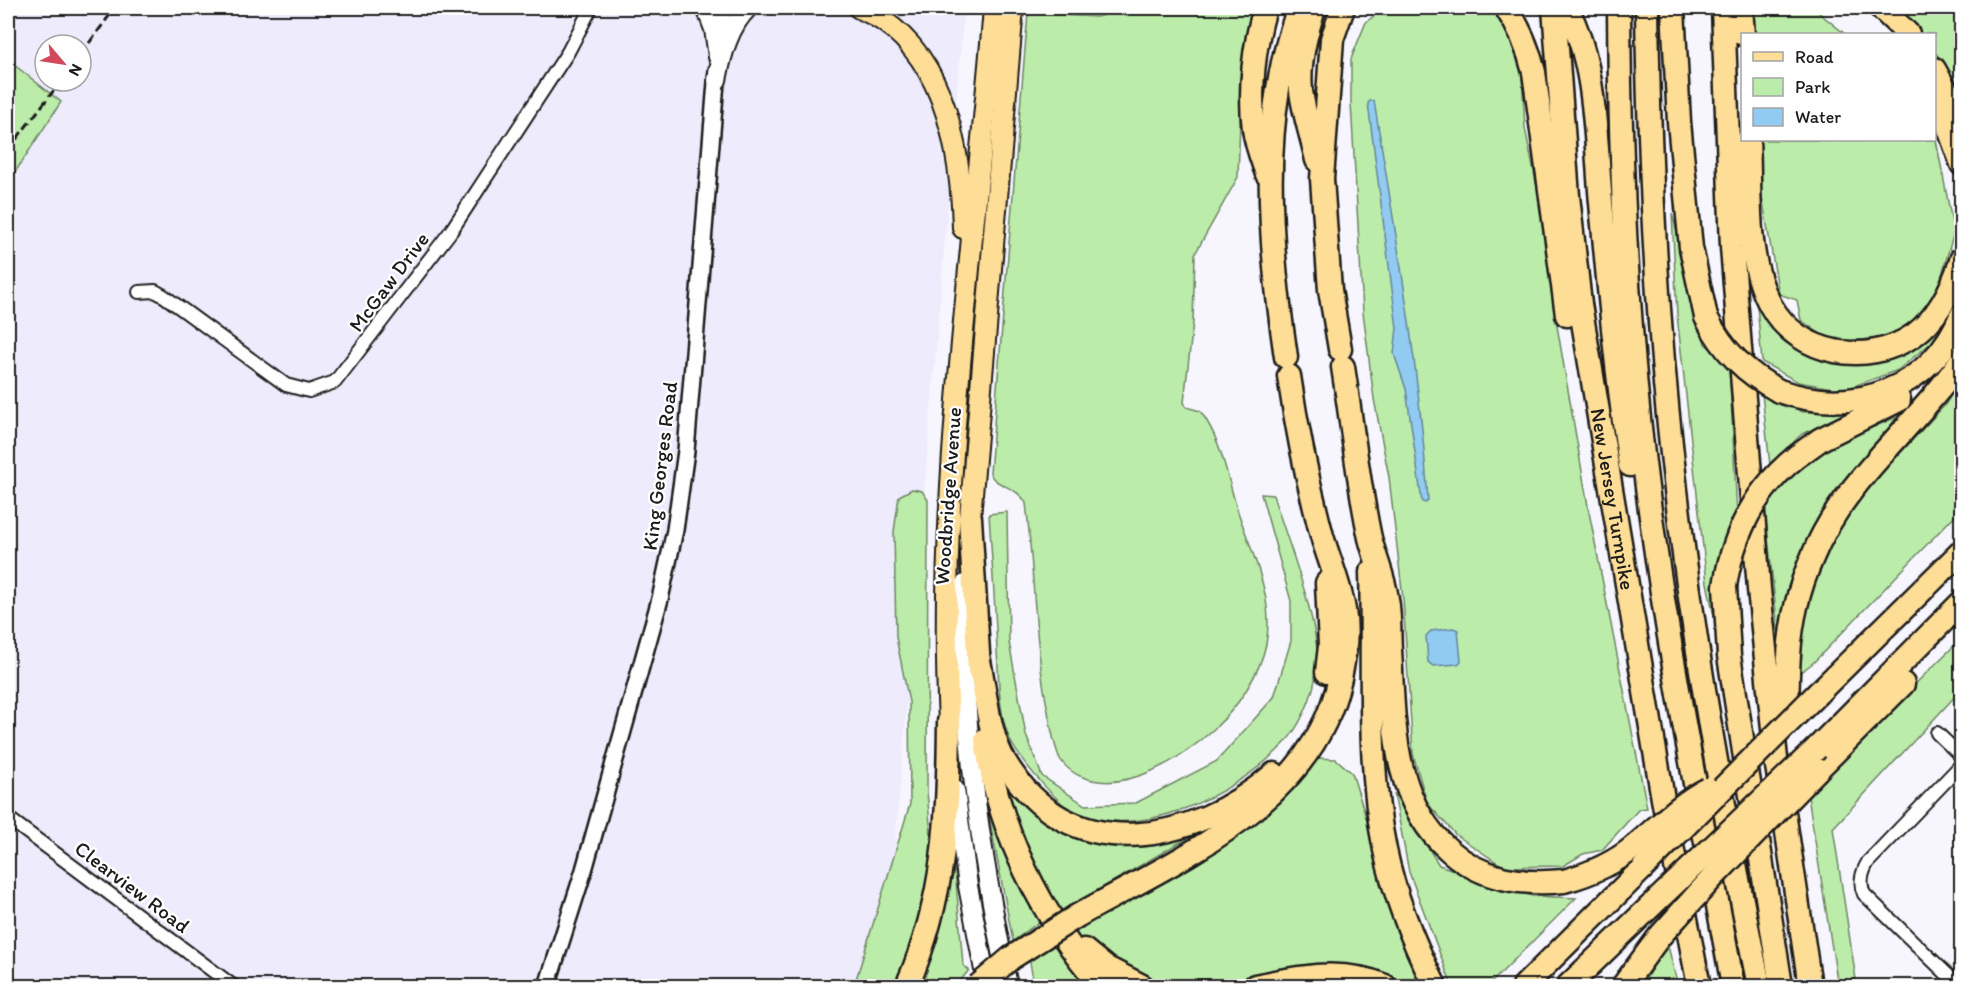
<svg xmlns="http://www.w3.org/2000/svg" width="1969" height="994" viewBox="0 0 1969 994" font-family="Itim,sans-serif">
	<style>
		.built { fill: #edebfc; fill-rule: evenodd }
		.green { fill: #bcecaa; stroke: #6c8463; stroke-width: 1.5 }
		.water { fill: #92cbf1; stroke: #63859c; stroke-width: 1.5 }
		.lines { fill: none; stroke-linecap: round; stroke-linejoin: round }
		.minor-casing { stroke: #1c1c1c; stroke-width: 16 }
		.tertiary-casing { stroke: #1c1c1c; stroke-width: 20 }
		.secondary-casing { stroke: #1c1c1c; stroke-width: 22 }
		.primary-casing { stroke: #1c1c1c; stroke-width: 24 }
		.motorway-casing { stroke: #1c1c1c; stroke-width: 27 }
		.minor { stroke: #fff; stroke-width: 12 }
		.tertiary { stroke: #fff; stroke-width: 15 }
		.secondary { stroke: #fff; stroke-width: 18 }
		.primary { stroke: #fedd96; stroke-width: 20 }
		.motorway { stroke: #fedd96; stroke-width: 22 }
		.rail { stroke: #1c1c1c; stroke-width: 3; stroke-dasharray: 9 4.5; stroke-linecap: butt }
		.motorway-bridge-casing { stroke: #1c1c1c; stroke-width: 27; stroke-linecap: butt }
		.motorway-bridge { stroke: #fedd96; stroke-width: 22 }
		.labels { text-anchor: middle; stroke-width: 4.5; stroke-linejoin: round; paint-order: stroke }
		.street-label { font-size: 21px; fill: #1c1c1c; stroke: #fff }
	</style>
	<rect width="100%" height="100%" fill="#f7f6fe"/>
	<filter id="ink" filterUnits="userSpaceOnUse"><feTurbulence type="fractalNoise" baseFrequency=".0167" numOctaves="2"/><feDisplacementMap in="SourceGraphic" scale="12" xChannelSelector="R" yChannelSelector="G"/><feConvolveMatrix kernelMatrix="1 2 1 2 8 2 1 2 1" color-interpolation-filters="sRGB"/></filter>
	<g filter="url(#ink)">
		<path class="built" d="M8,8H964L891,894L859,986H8ZM45,45H81V81H45Z"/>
		<g class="green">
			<path d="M1132,8H1254L1241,91L1238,177L1195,254L1193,322L1184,402L1186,407L1200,411C1222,439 1227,478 1238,512C1252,553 1275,599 1266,644C1260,674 1237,708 1215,728C1183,758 1125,796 1080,776C1073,773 1064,766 1060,759C1052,741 1050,720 1046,701C1034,635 1034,569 1026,503C1017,486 994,486 990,473L1028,13L1096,17Z"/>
			<polygon points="1385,8 1491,8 1508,25 1522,76 1525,128 1539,197 1557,326 1589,512 1647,808 1639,809 1602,850 1583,854 1563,866 1504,867 1456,835 1427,803 1413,754 1403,599 1389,477 1374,399 1363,312 1351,103 1351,59 1366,22"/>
			<polygon points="1752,8 1813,8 1845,34 1753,34"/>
			<polygon points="1900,8 1961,8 1961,87 1935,52 1934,34 1921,34"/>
			<polygon points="8,60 61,102 8,183"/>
			<polygon points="1935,135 1954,232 1932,310 1875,345 1830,341 1801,320 1797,300 1779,294 1761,191 1758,140 1934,140"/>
			<polygon points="1672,213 1705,344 1729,362 1737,514 1717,631 1707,583 1677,315"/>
			<path d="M1756,294C1787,354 1831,377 1897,352C1913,346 1935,322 1948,311L1932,342L1898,370L1843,390L1798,382L1762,362Z"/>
			<polygon points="1961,379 1961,509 1814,662 1796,676 1804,615 1825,548 1875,480 1945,405"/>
			<polygon points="1762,394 1803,412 1856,410 1802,434 1770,465"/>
			<polygon points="1897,417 1836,500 1780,650 1764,500 1819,450"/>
			<polygon points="912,489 922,491 928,500 927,792 932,845 931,866 913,946 895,986 854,986 910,804 909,702 896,637 894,532 899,496"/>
			<path d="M1261,494L1273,495C1286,537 1321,624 1317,666C1315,694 1300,730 1278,750C1231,795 1146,838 1080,815C1060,808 1020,760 1010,740C998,712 999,680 997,650C995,605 992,560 989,514L1007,512L1009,642L1026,735L1042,776L1085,805L1136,803L1217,761L1274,697L1291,641V601Z"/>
			<polygon points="1961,639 1961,690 1833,828 1857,986 1838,986 1807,790"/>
			<polygon points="1316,758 1336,759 1352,773 1419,986 1034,986 1029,956 1249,828"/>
			<polygon points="999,772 1057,828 1109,844 1189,837 1061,912 1029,855"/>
			<polygon points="1394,793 1439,865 1532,896 1576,898 1488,986 1452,986 1409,872"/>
			<polygon points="987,806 1043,919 1013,941"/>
			<polygon points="955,869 963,965 969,970 956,986 914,986 934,939"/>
			<polygon points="1667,942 1678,986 1642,986"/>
		</g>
		<g class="water">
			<path d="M1371,100L1374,101C1396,234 1419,366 1428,500L1426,503L1422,502L1406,389L1394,354L1397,328L1368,103Z"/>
			<polygon points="1453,628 1458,630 1461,661 1458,664 1433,666 1428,662 1426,636 1431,631"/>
		</g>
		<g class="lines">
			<defs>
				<g id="minor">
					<polyline points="139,292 155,291 164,296 286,385 309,391 335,382 451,231 568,52 591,8"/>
					<polyline points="1937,733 1962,757"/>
					<polyline points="8,818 233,986"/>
					<path d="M1959,986L1864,894C1859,883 1862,872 1868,862L1962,764"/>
				</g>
				<g id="tertiary">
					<polyline points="720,44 723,8"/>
					<polyline points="547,986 584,870 660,599 675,530 686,451 717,70"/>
				</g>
				<g id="secondary">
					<polyline points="706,8 714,29 718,57"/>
					<path d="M717,80C722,55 729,26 748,8"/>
					<path d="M965,584C959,719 981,854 1008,986"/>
					<polyline points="955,790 968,886 987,986"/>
				</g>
				<g id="primary">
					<path d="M859,8C944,43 961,147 963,228"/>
					<polyline points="970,518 1013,8"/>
					<path d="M949,722C937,484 975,245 994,8"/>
				</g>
				<g id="motorway">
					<path d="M1265,8C1254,45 1249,90 1254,129C1256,144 1262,159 1267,174"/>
					<path d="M1314,8C1306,34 1298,63 1301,91C1304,114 1312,137 1317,160"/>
					<path d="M1506,8C1520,28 1528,48 1534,72L1567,315"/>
					<path id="s1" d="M1554,8L1568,196L1580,304L1663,799L1699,986"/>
					<path d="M1567,8C1597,67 1595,138 1601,203C1609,291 1617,378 1630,465"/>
					<path d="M1619,8C1620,160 1626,312 1644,463C1665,639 1701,813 1733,986"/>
					<path d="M1647,8C1649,160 1656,312 1673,463C1692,639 1724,813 1759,986"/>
					<polyline points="1673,8 1679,122 1691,248 1706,317"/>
					<polyline points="1723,8 1732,247 1759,589 1776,759 1810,986"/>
					<polyline points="1741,8 1743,34"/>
					<polyline points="1881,8 1908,34"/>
					<polyline points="1934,69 1961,117"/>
					<polyline points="1934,99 1948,126 1962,164"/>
					<path d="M1748,140C1751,192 1744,258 1771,306C1799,356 1868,367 1914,335C1939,317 1953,287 1962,258"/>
					<polyline points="1340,349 1330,290 1322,179 1332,39 1343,8"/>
					<path d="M1286,357C1269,243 1258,118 1299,8"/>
					<path d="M1343,367C1352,424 1358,482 1370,538C1375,558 1384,578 1387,599C1390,615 1389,633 1390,649C1394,720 1391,801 1450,851C1483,880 1522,885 1564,881"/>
					<path d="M1779,391C1854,417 1931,390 1962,314"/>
					<polyline points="1796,457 1821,439 1899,400"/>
					<polyline points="970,518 979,670"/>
					<path d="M1371,572C1374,663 1366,760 1385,850C1395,898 1413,942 1435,986"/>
					<polyline points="1327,583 1330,646 1327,672"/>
					<polyline points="1725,586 1729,656 1781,986"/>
					<path d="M978,656C985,687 988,735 1005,762C1069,869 1192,845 1274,774"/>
					<polyline points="1818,693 1962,551"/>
					<path d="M1784,723C1789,701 1787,677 1789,655C1791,622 1799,588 1812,558C1844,478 1915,429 1962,359"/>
					<path d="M986,739C997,830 1042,918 1102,986"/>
					<polyline points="1817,748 1962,602"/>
					<polyline points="1817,770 1903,684"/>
					<path d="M1077,916C1178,859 1313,804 1340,678C1345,655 1348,633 1344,610C1340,585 1329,560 1322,536C1308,483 1297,430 1289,376"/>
					<polyline points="1084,950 1105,967 1142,986"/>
					<path d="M907,986C946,896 948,819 949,722"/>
					<path d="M1255,986C1299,977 1342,968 1385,986"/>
					<polyline points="1524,986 1644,867"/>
					<polyline points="1568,986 1653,904"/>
					<polyline points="1623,986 1659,937"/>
				</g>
			</defs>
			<use href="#minor" class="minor-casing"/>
			<use href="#tertiary" class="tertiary-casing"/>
			<use href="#secondary" class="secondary-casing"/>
			<use href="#primary" class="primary-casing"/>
			<use href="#motorway" class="motorway-casing"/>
			<use href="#minor" class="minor"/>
			<use href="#tertiary" class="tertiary"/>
			<use href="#secondary" class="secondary"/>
			<use href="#primary" class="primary"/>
			<use href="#motorway" class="motorway"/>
			<g class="rail">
				<polyline points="81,54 115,8"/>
				<polyline points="8,150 61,81"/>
			</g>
			<defs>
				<g id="motorway-bridge">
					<path d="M1706,317C1723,351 1746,373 1779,391"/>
					<path d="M1725,586C1733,534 1755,490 1796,457"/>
					<polyline points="1644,867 1818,693"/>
					<path d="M1564,881C1590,874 1615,863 1635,846C1659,826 1680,803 1708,789"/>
					<polyline points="1653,904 1817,748"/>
					<polyline points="1659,937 1714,876 1817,770"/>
					<polyline points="978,986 1011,958 1077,916"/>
				</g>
			</defs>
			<use href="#motorway-bridge" class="motorway-bridge-casing"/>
			<use href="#motorway-bridge" class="motorway-bridge"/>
		</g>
	</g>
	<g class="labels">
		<g class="street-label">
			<text transform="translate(389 282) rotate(-53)" y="7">McGaw Drive</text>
			<text transform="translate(660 466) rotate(-83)" y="7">King Georges Road</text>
			<text transform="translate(948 496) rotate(-86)" y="7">Woodbridge Avenue</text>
			<text dy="7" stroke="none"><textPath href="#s1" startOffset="495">New Jersey Turnpike</textPath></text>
			<text transform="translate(132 887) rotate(37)" y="7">Clearview Road</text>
		</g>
	</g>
	<rect width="1969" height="994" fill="none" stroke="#fff" stroke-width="30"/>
	<rect x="15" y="15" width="1939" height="964" fill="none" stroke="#1c1c1c" stroke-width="2" filter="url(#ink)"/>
	<rect x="1741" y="33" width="195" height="108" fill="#ffffff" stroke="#a4a4a4" stroke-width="1.5"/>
	<rect x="1753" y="52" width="30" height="9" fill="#fedd96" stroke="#a4a4a4" stroke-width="1.5"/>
	<text x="1795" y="63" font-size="18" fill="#1c1c1c">Road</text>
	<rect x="1753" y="78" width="30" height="18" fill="#bcecaa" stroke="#a4a4a4" stroke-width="1.5"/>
	<text x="1795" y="93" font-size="18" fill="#1c1c1c">Park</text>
	<rect x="1753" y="108" width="30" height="18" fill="#92cbf1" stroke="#a4a4a4" stroke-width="1.5"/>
	<text x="1795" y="123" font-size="18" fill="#1c1c1c">Water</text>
	<g transform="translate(63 63) rotate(119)"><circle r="28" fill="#ffffff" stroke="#a4a4a4" stroke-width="1.5"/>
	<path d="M0-4.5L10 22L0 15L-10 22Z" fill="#d1495b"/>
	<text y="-9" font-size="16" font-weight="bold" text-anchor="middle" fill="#1c1c1c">N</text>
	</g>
</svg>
